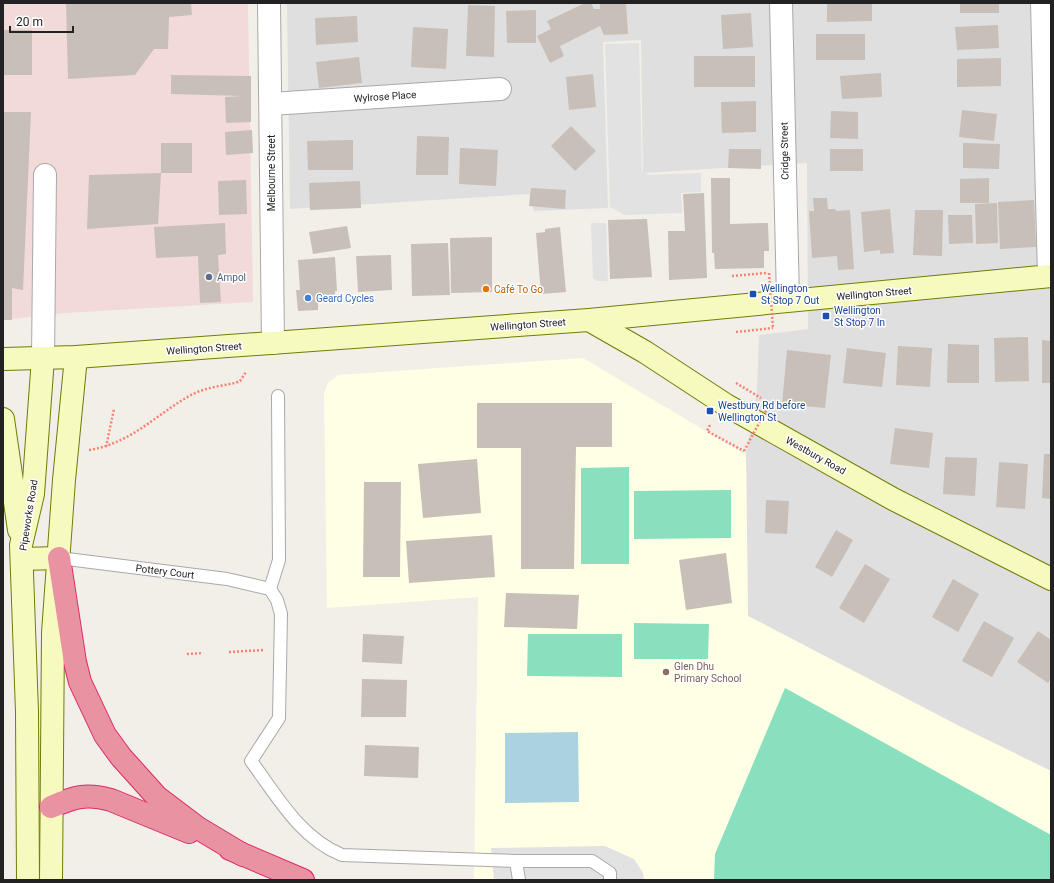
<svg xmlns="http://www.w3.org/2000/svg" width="1054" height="883" viewBox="0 0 1054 883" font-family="Roboto,sans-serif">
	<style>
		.residential { fill: #e0dfdf }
		.commercial { fill: #f2dad9 }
		.education { fill: #ffffe5 }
		.pitch { fill: #88e0be }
		.parking { fill: #e2e2e2 }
		.water { fill: #aad3df }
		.building { fill: #c7bfb8 }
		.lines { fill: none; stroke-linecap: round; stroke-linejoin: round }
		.service-casing { stroke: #a9a9a9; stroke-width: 14 }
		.minor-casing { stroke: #a9a9a9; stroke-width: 24 }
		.secondary-casing { stroke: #707d05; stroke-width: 24 }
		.motorway-casing { stroke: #dc2a67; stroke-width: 24 }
		.path { stroke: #fa8072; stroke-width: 2.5; stroke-dasharray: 2 2; stroke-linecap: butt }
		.service { stroke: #fff; stroke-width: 12 }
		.minor { stroke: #fff; stroke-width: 22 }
		.secondary { stroke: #f7fabf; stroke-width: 22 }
		.motorway { stroke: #e892a2; stroke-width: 22 }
		.path-bridge { stroke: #fa8072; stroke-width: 2.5; stroke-dasharray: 2 2; stroke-linecap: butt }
		.service-dot { fill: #5c6f8a; stroke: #fff; stroke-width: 1.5 }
		.food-dot { fill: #e8710a; stroke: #fff; stroke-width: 1.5 }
		.transit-dot { fill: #1a4fb4; stroke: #fff; stroke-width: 1.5 }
		.shop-dot { fill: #3f7fe0; stroke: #fff; stroke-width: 1.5 }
		.education-dot { fill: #8d6e63; stroke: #fff; stroke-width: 1.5 }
		.labels { text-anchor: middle; stroke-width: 3; stroke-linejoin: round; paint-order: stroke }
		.street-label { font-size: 10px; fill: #222; stroke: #fff }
		.service-label { font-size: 10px; fill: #4e5e75; stroke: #fff; text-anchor: start }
		.transit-label { font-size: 10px; fill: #164399; stroke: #fff; text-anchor: start }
		.food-label { font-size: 10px; fill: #c56008; stroke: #fff; text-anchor: start }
		.shop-label { font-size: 10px; fill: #366cbe; stroke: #fff; text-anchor: start }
		.education-label { font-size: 10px; fill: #785e54; stroke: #fff; text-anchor: start }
	</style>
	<rect width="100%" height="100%" fill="#f2efe9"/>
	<polygon class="residential" points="287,3 1051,3 1051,771 961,727 748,616 746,455 757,390 759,335 808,329 807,163 643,173 641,40 603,42 608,208 534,211 529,194 290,209"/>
	<polygon class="commercial" points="3,3 248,3 253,302 66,313 3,320"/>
	<polygon class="education" points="583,358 746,455 748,616 961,727 1051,771 1051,880 474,880 478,597 327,608 324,393 328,383 338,375"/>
	<g class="pitch">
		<polygon points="629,467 629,564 581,564 581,468"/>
		<polygon points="731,490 731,538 634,539 634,491"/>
		<polygon points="634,623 709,624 708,659 634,659"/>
		<polygon points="528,634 622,634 622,677 527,676"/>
		<polygon points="785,688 1051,835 1051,880 714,880 715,854"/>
	</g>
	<g class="parking">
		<polygon points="639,43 642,172 649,175 701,173 701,192 681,193 682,213 625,215 610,207 605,44"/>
		<polygon points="591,223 606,223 608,281 597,281 593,278"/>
		<polygon points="605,846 634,859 643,873 644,880 494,880 491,848"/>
	</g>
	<polygon class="water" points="578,732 579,802 505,803 505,733"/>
	<g class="building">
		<polygon points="66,3 191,3 192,15 169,17 168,49 154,49 135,75 68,79"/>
		<polygon points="585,3 591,3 594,9 600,9 600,3 626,3 628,34 604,35 600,26 560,46 564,56 550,63 537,36 551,29 547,21"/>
		<polygon points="827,3 872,3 872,21 827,22"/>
		<rect x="960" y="3" width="39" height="10"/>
		<polygon points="468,5 495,6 494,57 466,56"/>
		<polygon points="536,10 536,43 507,43 506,11"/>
		<polygon points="751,13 753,47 723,49 721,15"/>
		<polygon points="357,16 358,42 316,45 315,18"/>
		<polygon points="998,25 999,48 957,50 955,27"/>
		<polygon points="413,27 448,29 446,69 411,67"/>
		<rect x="3" y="30" width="29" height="45"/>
		<rect x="816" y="34" width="49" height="26"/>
		<rect x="694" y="56" width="61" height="31"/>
		<polygon points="359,57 362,83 319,88 316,62"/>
		<polygon points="1001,58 1001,86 957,87 957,59"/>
		<polygon points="881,73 882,97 842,99 840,76"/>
		<polygon points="593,74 596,107 569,110 566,77"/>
		<polygon points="171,75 251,76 251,122 226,123 225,97 244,96 171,94"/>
		<polygon points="756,101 756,132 722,133 721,102"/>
		<polygon points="962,110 997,114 994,141 959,137"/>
		<polygon points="831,111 858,112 858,139 830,138"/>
		<polygon points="3,112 31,112 23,290 12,288 12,320 3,320"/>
		<polygon points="571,126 596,151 575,171 551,146"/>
		<polygon points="252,130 253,153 226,155 225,132"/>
		<polygon points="417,136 449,137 448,175 416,175"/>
		<polygon points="353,140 353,170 308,170 307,141"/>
		<rect x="161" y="143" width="31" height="30"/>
		<polygon points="963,143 1000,144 999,169 963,168"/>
		<polygon points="460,148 498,150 496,186 459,184"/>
		<polygon points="729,149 761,149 761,169 728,168"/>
		<rect x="830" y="149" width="33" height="22"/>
		<polygon points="161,173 158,224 87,229 89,175"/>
		<polygon points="711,178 730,178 730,224 768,223 769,251 764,251 764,268 715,269 714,253 712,253"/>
		<polygon points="989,178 989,203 960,203 960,179"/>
		<polygon points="246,180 247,214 219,215 218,181"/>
		<polygon points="360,181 361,208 310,210 309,183"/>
		<polygon points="531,188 566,190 565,209 529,206"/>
		<polygon points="704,193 707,278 669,280 668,231 685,231 683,194"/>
		<polygon points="813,198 827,198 828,209 835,209 836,211 850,210 854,269 838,270 837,256 812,258 809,211 814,211"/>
		<polygon points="1034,200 1036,247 1000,249 998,202"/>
		<polygon points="997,203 998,243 976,244 975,204"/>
		<polygon points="890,209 894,253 880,254 880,250 864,252 861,212"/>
		<polygon points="915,210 943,210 942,256 913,255"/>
		<polygon points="948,215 972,215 973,243 949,244"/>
		<polygon points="647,219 652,277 610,279 608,220"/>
		<polygon points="225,223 226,254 218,255 221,302 200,303 198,256 156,258 154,227"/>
		<polygon points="347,226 351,248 313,254 309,232"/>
		<polygon points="560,227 566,292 541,294 536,233 545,232 545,229"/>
		<polygon points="492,237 492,292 451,293 450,238"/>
		<polygon points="448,243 450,295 412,296 411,244"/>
		<polygon points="391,255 392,290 358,292 356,256"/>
		<polygon points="335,257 337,291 335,291 335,296 318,297 318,310 298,311 296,290 300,290 298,260"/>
		<polygon points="1028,337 1029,381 995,382 994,338"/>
		<polygon points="1042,340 1051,341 1051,383 1042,383"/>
		<polygon points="948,344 979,345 979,383 947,383"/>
		<polygon points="898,346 932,348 930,387 896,385"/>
		<polygon points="847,348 886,353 882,387 843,383"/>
		<polygon points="787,350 831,355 825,408 782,404"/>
		<polygon points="477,403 612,403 612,447 576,447 574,569 521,569 521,448 477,448"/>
		<polygon points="895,428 933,433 929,468 890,464"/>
		<polygon points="1044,454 1051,454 1051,499 1042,498"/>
		<polygon points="945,457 977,458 975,496 943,494"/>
		<polygon points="477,459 481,513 423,518 418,464"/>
		<polygon points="999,462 1028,464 1025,509 996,507"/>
		<polygon points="364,482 401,482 400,577 363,577"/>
		<polygon points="766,500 789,501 787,534 765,533"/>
		<polygon points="836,530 853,540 832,577 815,567"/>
		<polygon points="492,535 495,577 409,583 406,541"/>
		<polygon points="726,553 732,603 686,610 679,560"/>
		<polygon points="865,564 890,579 864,623 839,608"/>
		<polygon points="953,579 979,594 958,632 932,617"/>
		<polygon points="506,593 579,595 577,629 504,627"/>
		<polygon points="984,621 1014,638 992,677 962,661"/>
		<polygon points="1038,631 1051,640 1051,678 1048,683 1017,662"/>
		<polygon points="363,634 404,636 402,664 362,662"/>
		<polygon points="362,679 407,680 406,717 361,717"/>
		<polygon points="365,745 419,747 418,778 364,776"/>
	</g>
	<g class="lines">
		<defs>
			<g id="service">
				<path d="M278,396L279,560L270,589L277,600L281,614L279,718L251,761C277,796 300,838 342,855L516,861H592L610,873V880"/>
				<polyline points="59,558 227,579 270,589"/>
				<polyline points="516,861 519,880"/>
			</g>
			<g id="minor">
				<polyline points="269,3 273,343"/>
				<polyline points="781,3 788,299"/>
				<polyline points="1042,3 1049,276"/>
				<polyline points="271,104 500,89"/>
				<polyline points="43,358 45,175"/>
			</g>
			<g id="secondary">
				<polyline points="589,320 645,352 726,405 893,499 1051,579"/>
				<polyline points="3,359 76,357 589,320 1051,276"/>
				<polyline points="3,419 19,530"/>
				<polyline points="22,559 59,558"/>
				<polyline points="28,880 27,712 21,545 33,494 43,358"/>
				<polyline points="51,880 53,633 64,480 76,357"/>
			</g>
			<g id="motorway">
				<polyline points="59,558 75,662 80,682 105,735 121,757 157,797 198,828 243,855"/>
				<path d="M51,807C74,797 86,793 111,800L189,832"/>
				<polyline points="230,849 303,880"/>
			</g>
		</defs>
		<use href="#service" class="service-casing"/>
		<use href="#minor" class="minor-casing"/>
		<use href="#secondary" class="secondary-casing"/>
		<use href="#motorway" class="motorway-casing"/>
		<g class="path">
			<polyline points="732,276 766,273"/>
			<polyline points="736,332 773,328"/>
			<polyline points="736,383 761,398"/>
			<polyline points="710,425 707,431 744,451"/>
			<polyline points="106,447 114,409"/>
			<path d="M89,450C132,443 155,415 191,395C204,388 220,386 235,383L240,381L246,372"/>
			<polyline points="229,652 264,650"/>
			<polyline points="187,654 203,653"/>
		</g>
		<use href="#service" class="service"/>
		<use href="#minor" class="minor"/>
		<use href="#secondary" class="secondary"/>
		<use href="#motorway" class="motorway"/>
		<g class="path-bridge">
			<polyline points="769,273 773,328"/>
			<polyline points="744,451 770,403"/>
		</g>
	</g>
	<circle class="service-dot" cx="209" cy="277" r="4"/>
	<circle class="food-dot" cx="486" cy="289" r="4"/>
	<g class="transit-dot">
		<rect x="749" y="290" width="8" height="8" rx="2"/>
		<rect x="822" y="312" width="8" height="8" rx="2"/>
		<rect x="706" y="407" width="8" height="8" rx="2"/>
	</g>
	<circle class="shop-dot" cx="308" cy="298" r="4"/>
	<circle class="education-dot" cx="666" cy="672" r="4"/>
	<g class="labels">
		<g class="street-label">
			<text transform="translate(385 96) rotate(-4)" y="4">Wylrose Place</text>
			<text transform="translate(784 151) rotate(-91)" y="4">Cridge Street</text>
			<text transform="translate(271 173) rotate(-90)" y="4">Melbourne Street</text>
			<text transform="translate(874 293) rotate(-5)" y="4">Wellington Street</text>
			<text transform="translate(528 324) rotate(-4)" y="4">Wellington Street</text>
			<text transform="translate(204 348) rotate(-4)" y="4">Wellington Street</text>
			<text transform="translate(816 455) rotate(29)" y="4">Westbury Road</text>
			<text transform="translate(28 515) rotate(-81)" y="4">Pipeworks Road</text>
			<text transform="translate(165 571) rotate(7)" y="4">Pottery Court</text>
		</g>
		<g class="service-label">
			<text x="217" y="281">Ampol</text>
		</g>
		<g class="transit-label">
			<text x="761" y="292">Wellington<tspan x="761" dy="12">St Stop 7 Out</tspan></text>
			<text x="834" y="314">Wellington<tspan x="834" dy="12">St Stop 7 In</tspan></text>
			<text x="718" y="409">Westbury Rd before<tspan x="718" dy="12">Wellington St</tspan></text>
		</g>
		<g class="food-label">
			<text x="494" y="293">Café To Go</text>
		</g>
		<g class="shop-label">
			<text x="316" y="302">Geard Cycles</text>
		</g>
		<g class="education-label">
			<text x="674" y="670">Glen Dhu<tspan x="674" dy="12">Primary School</tspan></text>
		</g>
	</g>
	<rect width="1054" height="883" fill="none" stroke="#222222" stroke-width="8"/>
	<path d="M10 26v6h63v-6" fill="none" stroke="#222222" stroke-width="2"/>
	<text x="16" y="26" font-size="12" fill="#222222" stroke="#ffffff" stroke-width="3" paint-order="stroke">20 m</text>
</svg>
